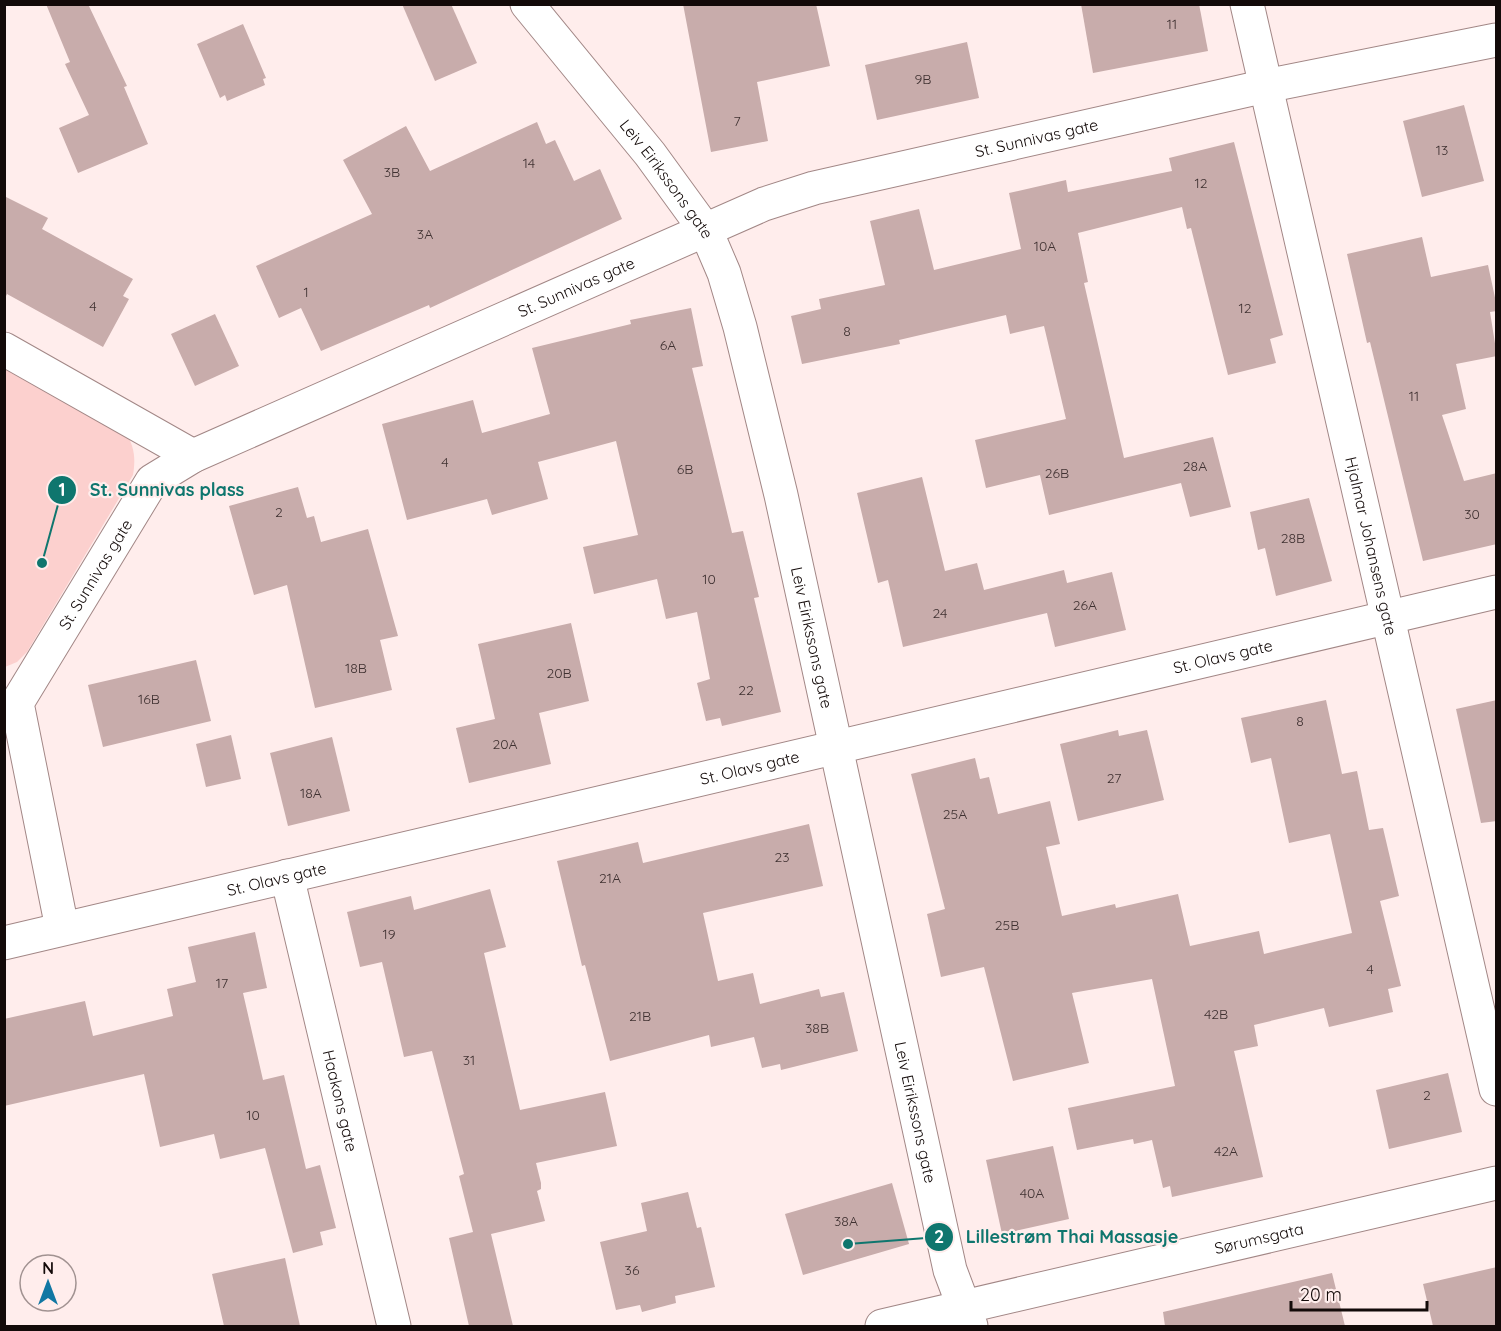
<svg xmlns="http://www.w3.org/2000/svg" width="1501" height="1331" viewBox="0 0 1501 1331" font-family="Quicksand,sans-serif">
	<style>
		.green { fill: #fcd0ce }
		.building { fill: #c8acab }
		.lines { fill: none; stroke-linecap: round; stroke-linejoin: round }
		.minor-casing { stroke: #a28786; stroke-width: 35 }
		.major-casing { stroke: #a28786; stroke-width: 35 }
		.minor { stroke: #fff; stroke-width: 33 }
		.major { stroke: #fff; stroke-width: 33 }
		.labels { text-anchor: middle; stroke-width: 4.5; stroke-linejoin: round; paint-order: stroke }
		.number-label { font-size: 14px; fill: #403232 }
		.street-label { font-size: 16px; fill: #130a09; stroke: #ffedec }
		.leader { fill: none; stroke: #0f766e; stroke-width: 2 }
		.callout-dot { fill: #0f766e; stroke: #ffedec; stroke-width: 2 }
		.mark-label { font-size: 18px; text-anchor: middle; font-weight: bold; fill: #fff }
		.callout-label { font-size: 18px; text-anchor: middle; font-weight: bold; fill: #0f766e; stroke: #ffedec; stroke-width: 4.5; stroke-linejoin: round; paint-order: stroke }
	</style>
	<rect width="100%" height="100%" fill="#ffedec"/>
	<path class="green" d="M4,362L125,431C134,446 136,457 133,475L27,652L17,662L5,667Z"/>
	<g class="building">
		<polygon points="46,4 88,4 127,86 124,87 148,144 78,173 59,128 89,115 65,64 70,62"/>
		<polygon points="402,4 451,4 477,63 435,81"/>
		<polygon points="683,4 816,4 830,66 757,82 768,141 711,152"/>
		<polygon points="1081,4 1199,4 1208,51 1093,73"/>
		<polygon points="243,24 266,78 263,79 265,85 227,101 225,95 220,98 197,44"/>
		<polygon points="967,42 979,98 877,120 865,65"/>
		<polygon points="1464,105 1484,181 1422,197 1403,121"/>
		<polygon points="537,122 546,144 555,140 574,181 600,169 622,219 430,308 429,305 321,351 301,308 279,318 256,266 372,214 343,160 406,126 430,171"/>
		<polygon points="1234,142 1283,335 1270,339 1276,363 1228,375 1191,228 1187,229 1182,207 1078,233 1088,282 1084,283 1124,458 1213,437 1231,507 1190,517 1181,483 1049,515 1040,475 986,488 975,440 1066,419 1044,326 1010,334 1006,315 899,340 900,344 802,364 791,316 821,309 819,299 885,285 870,221 919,209 934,270 1021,249 1009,193 1066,180 1068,192 1172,171 1169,158"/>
		<polygon points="4,196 48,218 42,229 133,279 123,296 129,299 103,347 7,294 4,300"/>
		<polygon points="1422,237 1431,277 1488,265 1497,307 1497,311 1490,312 1497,356 1456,364 1466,409 1442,415 1464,481 1497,473 1497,544 1423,561 1370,342 1367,343 1347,254"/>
		<polygon points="691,308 703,366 692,368 732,533 743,531 759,597 754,598 781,712 722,726 720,718 706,721 697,683 710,679 697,612 666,619 657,579 594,594 583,547 638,535 616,441 538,462 548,499 492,515 487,499 407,520 382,424 473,400 482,433 550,414 532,348 631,324 630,320"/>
		<polygon points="215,314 239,366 195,386 171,334"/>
		<polygon points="922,477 945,571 977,563 984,590 1064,570 1067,583 1112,572 1126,630 1055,647 1047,613 903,647 888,580 878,583 857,493"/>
		<polygon points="298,487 307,518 314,516 321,542 368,529 398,636 380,640 392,690 315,708 287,585 254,595 229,506"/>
		<polygon points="1309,498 1332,581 1276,596 1265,548 1258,550 1250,512"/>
		<polygon points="571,623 589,701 539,713 551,764 469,783 456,728 495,719 478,644"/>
		<polygon points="196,660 211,721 103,747 88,685"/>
		<polygon points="1326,700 1342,774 1357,771 1369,830 1383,828 1399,896 1380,901 1401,986 1388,989 1393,1012 1329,1027 1324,1008 1254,1025 1258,1046 1234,1051 1263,1177 1172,1197 1170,1186 1163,1188 1152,1140 1134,1144 1133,1139 1077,1150 1068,1108 1175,1086 1152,979 1072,993 1089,1063 1013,1081 984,967 941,977 927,914 945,909 911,774 975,758 980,779 989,777 998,814 1050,801 1060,844 1046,847 1062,916 1115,904 1116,908 1178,894 1190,946 1259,931 1264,954 1352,933 1330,834 1289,843 1271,758 1251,763 1241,718"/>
		<polygon points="1497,700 1497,821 1481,823 1456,709"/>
		<polygon points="1118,730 1119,736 1147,730 1164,800 1078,821 1060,744"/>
		<polygon points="231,735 241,779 206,787 196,744"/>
		<polygon points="332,737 350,811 288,826 270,753"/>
		<polygon points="809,824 823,886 703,913 718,981 753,973 760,1004 819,989 821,997 844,992 858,1051 781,1070 780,1064 762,1068 754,1037 711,1047 709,1035 610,1061 585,965 582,966 557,861 638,842 643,863"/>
		<polygon points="490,889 506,947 484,953 520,1110 605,1092 617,1146 536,1163 541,1183 541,1189 537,1191 545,1221 491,1234 513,1326 469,1326 449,1238 473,1232 459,1176 464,1174 432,1051 404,1057 382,962 360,967 347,912 411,896 414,910"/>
		<polygon points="255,932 267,988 243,993 263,1080 284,1075 306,1169 320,1165 336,1228 320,1232 323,1245 293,1253 265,1148 220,1159 214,1134 160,1147 144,1074 4,1106 4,1019 85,1001 93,1036 173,1016 167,989 196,982 188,947"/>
		<polygon points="1448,1073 1462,1132 1389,1149 1376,1090"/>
		<polygon points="1053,1146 1069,1219 1002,1234 986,1160"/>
		<polygon points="892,1183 909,1244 803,1275 785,1214"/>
		<polygon points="688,1192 697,1228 701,1227 715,1287 675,1296 676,1303 642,1312 640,1305 616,1310 600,1242 647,1231 641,1203"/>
		<polygon points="285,1258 300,1326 224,1326 212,1274"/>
		<polygon points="1497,1267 1497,1326 1433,1326 1423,1284"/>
		<polygon points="1332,1273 1345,1326 1165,1326 1163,1312"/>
	</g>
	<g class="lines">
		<defs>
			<g id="minor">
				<path id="s1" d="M527,4L650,154L706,231L724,273L740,327L781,495L950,1270L971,1326"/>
				<path id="s2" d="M1247,4L1496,1089"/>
				<polyline points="4,349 193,456"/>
				<path id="s3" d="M287,876L394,1326"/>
				<path id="s4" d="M62,928L17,703L152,481L193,456L764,204L814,188L1266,86L1496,40"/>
				<path id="s5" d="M4,943L1496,592"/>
			</g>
			<g id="major">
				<path id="s6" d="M882,1326L1496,1183"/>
			</g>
		</defs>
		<use href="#minor" class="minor-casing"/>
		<use href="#major" class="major-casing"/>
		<use href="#minor" class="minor"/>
		<use href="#major" class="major"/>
	</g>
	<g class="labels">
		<g class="number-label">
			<text x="1172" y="29">11</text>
			<text x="923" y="84">9B</text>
			<text x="737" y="126">7</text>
			<text x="1442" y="155">13</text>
			<text x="529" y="168">14</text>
			<text x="392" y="177">3B</text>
			<text x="1201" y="188">12</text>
			<text x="425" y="239">3A</text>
			<text x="1045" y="251">10A</text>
			<text x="306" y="297">1</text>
			<text x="93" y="311">4</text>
			<text x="1245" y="313">12</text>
			<text x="847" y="336">8</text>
			<text x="668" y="350">6A</text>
			<text x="1414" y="401">11</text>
			<text x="445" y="467">4</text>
			<text x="1195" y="471">28A</text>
			<text x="685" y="474">6B</text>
			<text x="1057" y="478">26B</text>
			<text x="279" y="517">2</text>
			<text x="1472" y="519">30</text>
			<text x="1293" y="543">28B</text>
			<text x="709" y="584">10</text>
			<text x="1085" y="610">26A</text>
			<text x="940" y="618">24</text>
			<text x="356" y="673">18B</text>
			<text x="559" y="678">20B</text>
			<text x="746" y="695">22</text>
			<text x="149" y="704">16B</text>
			<text x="1300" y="726">8</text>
			<text x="505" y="749">20A</text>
			<text x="1114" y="783">27</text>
			<text x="311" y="798">18A</text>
			<text x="955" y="819">25A</text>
			<text x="782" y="862">23</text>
			<text x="610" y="883">21A</text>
			<text x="1007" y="930">25B</text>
			<text x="389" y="939">19</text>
			<text x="1370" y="974">4</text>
			<text x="222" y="988">17</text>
			<text x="1216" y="1019">42B</text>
			<text x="640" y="1021">21B</text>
			<text x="817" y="1033">38B</text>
			<text x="469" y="1065">31</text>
			<text x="1427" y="1100">2</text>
			<text x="253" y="1120">10</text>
			<text x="1226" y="1156">42A</text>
			<text x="1032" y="1198">40A</text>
			<text x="846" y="1226">38A</text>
			<text x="632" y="1275">36</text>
		</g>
		<g class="street-label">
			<text dy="6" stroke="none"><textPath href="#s4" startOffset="1442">St. Sunnivas gate</textPath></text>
			<text dy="6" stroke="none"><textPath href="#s1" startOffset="224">Leiv Eirikssons gate</textPath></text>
			<text dy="6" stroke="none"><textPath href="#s4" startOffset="956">St. Sunnivas gate</textPath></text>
			<text dy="6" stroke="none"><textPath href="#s2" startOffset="556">Hjalmar Johansens gate</textPath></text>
			<text dy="6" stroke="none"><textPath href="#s4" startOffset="380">St. Sunnivas gate</textPath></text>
			<text dy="6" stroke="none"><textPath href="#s1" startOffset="710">Leiv Eirikssons gate</textPath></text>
			<text dy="6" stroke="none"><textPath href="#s5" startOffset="1252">St. Olavs gate</textPath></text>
			<text dy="6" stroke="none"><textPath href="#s5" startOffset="766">St. Olavs gate</textPath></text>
			<text dy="6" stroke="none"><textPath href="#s5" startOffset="280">St. Olavs gate</textPath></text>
			<text dy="6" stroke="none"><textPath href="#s3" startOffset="231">Haakons gate</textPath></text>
			<text dy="6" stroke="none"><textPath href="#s1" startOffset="1196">Leiv Eirikssons gate</textPath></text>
			<text dy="6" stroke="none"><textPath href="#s6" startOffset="387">Sørumsgata</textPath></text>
		</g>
	</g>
	<path class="leader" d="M42 563L62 490M848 1244L939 1237"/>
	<g class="callout-dot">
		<circle cx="42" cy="563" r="6"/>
		<circle cx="848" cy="1244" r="6"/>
		<circle cx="62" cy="490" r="15"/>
		<circle cx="939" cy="1237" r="15"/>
	</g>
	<g class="mark-label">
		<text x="62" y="496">1</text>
		<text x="939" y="1243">2</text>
	</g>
	<g class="callout-label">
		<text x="167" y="496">St. Sunnivas plass</text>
		<text x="1072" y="1243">Lillestrøm Thai Massasje</text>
	</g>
	<rect width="1501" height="1331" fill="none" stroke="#130a09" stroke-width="12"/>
	<g transform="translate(48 1283)"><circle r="28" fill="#ffedec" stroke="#a19291" stroke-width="1.5"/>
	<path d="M0-4.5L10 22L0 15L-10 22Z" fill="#1177a3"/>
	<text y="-9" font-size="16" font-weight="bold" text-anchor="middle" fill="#130a09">N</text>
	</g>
	<path d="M1291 1301v9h136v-9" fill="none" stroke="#130a09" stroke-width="3"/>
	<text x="1300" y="1301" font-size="18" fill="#130a09" stroke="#ffedec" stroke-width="4.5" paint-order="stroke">20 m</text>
</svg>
